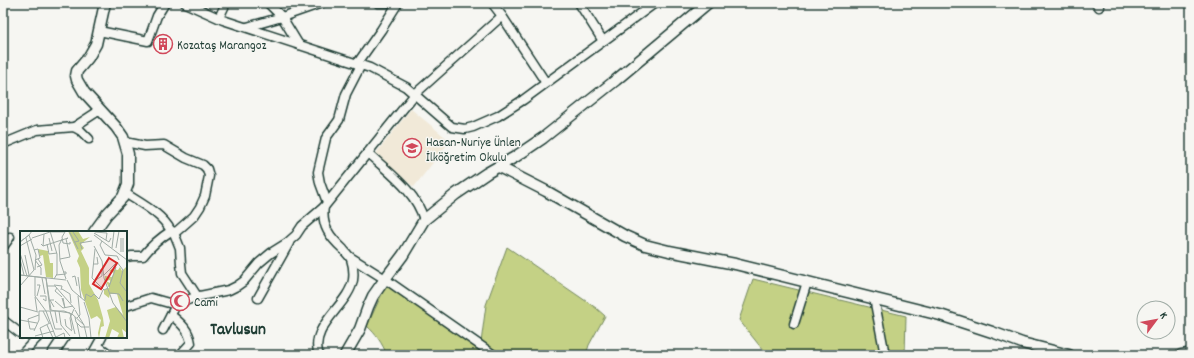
<svg xmlns="http://www.w3.org/2000/svg" width="1194" height="358" viewBox="0 0 1194 358" font-family="Dekko,sans-serif">
	<style>
		.built { fill: #f1e9d8 }
		.green { fill: #c4d185; stroke: #72875c }
		.lines { fill: none; stroke-linecap: round; stroke-linejoin: round }
		.minor-casing { stroke: #1f3d34; stroke-width: 11 }
		.tertiary-casing { stroke: #1f3d34; stroke-width: 13 }
		.minor { stroke: #f6f6f2; stroke-width: 8 }
		.tertiary { stroke: #f6f6f2; stroke-width: 10 }
		.labels { text-anchor: middle; stroke-width: 3; stroke-linejoin: round; paint-order: stroke }
		.poi-label { font-size: 13px; fill: #1f3d34; stroke: #f6f6f2; text-anchor: start }
		.district-label { font-size: 17px; font-weight: bold; fill: #1f3d34; stroke: #f6f6f2 }
		.inset-road { fill: none; stroke: #a0aca6; stroke-width: 1 }
		.view { fill: #d62828; fill-opacity: 0.15; stroke: #d62828; stroke-width: 2 }
		.inset-edge { fill: none; stroke: #1f3d34; stroke-width: 2 }
	</style>
	<rect width="100%" height="100%" fill="#f6f6f2"/>
	<filter id="ink" filterUnits="userSpaceOnUse"><feTurbulence type="fractalNoise" baseFrequency=".025" numOctaves="2"/><feDisplacementMap in="SourceGraphic" scale="8" xChannelSelector="R" yChannelSelector="G"/><feConvolveMatrix kernelMatrix="1 2 1 2 8 2 1 2 1" color-interpolation-filters="sRGB"/></filter>
	<g filter="url(#ink)">
		<polygon class="built" points="411,109 450,141 414,187 374,156"/>
		<g class="green">
			<path d="M507,247L596,308L605,316L589,345L586,355H387C382,343 376,334 367,326L386,285L480,350L486,305Z"/>
			<polygon points="753,279 906,316 905,355 767,355 739,320"/>
		</g>
		<g class="lines">
			<defs>
				<g id="minor">
					<polyline points="185,3 223,20 370,68 406,87 452,127 465,129 473,127 498,116 523,100 655,3"/>
					<polyline points="268,3 282,17 299,45"/>
					<polyline points="378,3 386,3"/>
					<polyline points="492,3 502,16 546,83"/>
					<polyline points="579,3 603,41"/>
					<polyline points="1096,3 1099,7"/>
					<polyline points="219,18 226,3"/>
					<polyline points="247,27 282,17 322,3"/>
					<polyline points="99,31 148,41 157,16 165,3"/>
					<polyline points="357,64 381,30 398,3"/>
					<polyline points="74,127 100,110"/>
					<path d="M125,142L145,146L164,145L186,158L203,165L207,169L209,176L205,196L200,207L194,216L176,232L171,231C160,238 151,246 143,256H132L126,257"/>
					<polyline points="3,144 37,130 74,127 81,131 89,139"/>
					<path d="M368,153C389,173 416,191 424,220"/>
					<path d="M125,193C142,204 162,214 171,231"/>
					<polyline points="327,202 320,183 318,172 326,138 339,120 346,94 361,65"/>
					<polyline points="174,233 180,248 181,264 182,273 197,296"/>
					<polyline points="3,247 10,237"/>
					<polyline points="350,257 385,279 494,355"/>
					<polyline points="258,298 289,243"/>
					<polyline points="874,298 885,355"/>
					<polyline points="126,306 151,298 176,305"/>
					<path d="M171,315C181,323 189,330 191,343L180,355"/>
					<polyline points="3,320 21,334"/>
					<polyline points="794,324 807,282"/>
					<polyline points="163,330 176,305 195,297 229,290 237,286 244,281 259,263 271,253 287,243 296,235 302,226 324,207"/>
					<polyline points="98,346 111,355"/>
					<polyline points="21,355 36,339 38,337"/>
					<polyline points="92,355 102,337"/>
					<path d="M319,355C308,327 349,305 353,280C354,273 353,265 351,259C349,255 345,252 343,249C330,237 321,226 324,207L415,94L502,16"/>
				</g>
				<g id="tertiary">
					<polyline points="499,167 546,191 625,236 645,245 669,251 735,264 940,315 992,332 1022,343 1069,355"/>
					<polyline points="94,232 107,214 123,197 128,184 128,154 123,137 116,127 84,92 77,80 76,76 77,71 88,58 96,44 105,3"/>
					<polyline points="52,355 64,337"/>
					<polyline points="345,355 360,329 368,307 373,296 385,279 403,255 424,220 456,194 487,173 515,157 543,138 616,80 708,3"/>
					<polyline points="1181,355 1191,353"/>
				</g>
			</defs>
			<use href="#minor" class="minor-casing"/>
			<use href="#tertiary" class="tertiary-casing"/>
			<use href="#minor" class="minor"/>
			<use href="#tertiary" class="tertiary"/>
		</g>
	</g>
	<defs>
		<symbol id="building-ring" viewBox="-11 -11 22 22"><circle r="9.5" fill="#f6f6f2" stroke="#d1495b" stroke-width="1.5"/><path d="M-4-6H4V6H1V3H-1V6H-4ZM-2.5-4.3h1.7v1.8h-1.7ZM.8-4.3h1.7v1.8H.8ZM-2.5-1h1.7V.8h-1.7ZM.8-1h1.7V.8H.8Z" fill="#d1495b"/></symbol>
		<symbol id="school-ring" viewBox="-11 -11 22 22"><circle r="9.5" fill="#f6f6f2" stroke="#d1495b" stroke-width="1.5"/><path d="M0-5L7-2L0 1L-7-2ZM-4 1L0 2.5L4 1V4Q0 6-4 4Z" fill="#d1495b"/></symbol>
		<symbol id="mosque-ring" viewBox="-11 -11 22 22"><circle r="9.5" fill="#f6f6f2" stroke="#d1495b" stroke-width="1.5"/><path d="M3.5-4.9A6 6 0 1 0 3.5 4.9A5 5 0 1 1 3.5-4.9Z" fill="#d1495b"/></symbol>
	</defs>
	<g fill-rule="evenodd">
		<use href="#building-ring" x="152" y="33" width="22" height="22"/>
		<use href="#school-ring" x="401" y="137" width="22" height="22"/>
		<use href="#mosque-ring" x="169" y="290" width="22" height="22"/>
	</g>
	<g class="labels">
		<g class="poi-label">
			<text x="177" y="49">Kozataş Marangoz</text>
			<text x="426" y="146">Hasan-Nuriye Ünlen<tspan x="426" dy="15">İlköğretim Okulu</tspan></text>
			<text x="194" y="306">Cami</text>
		</g>
		<g class="district-label">
			<text x="238" y="334">Tavlusun</text>
		</g>
	</g>
	<g transform="translate(20 231)">
		<rect width="107" height="107" fill="#f6f6f2"/>
		<path d="M48,0H58L63,8L70,6L61,13L64,17L61,20L69,37V53L78,69L83,87L84,95L81,96L79,107L78,102L81,89L77,85L71,88L61,59L60,37L57,30L59,25ZM18,18L28,20L30,32H33V47L26,46L23,24L20,25ZM107,35V102L102,98L104,107H97L99,102L92,98L89,107H85L90,90L87,79L96,76L103,84L97,63H90L89,67L84,63V59L89,57L86,50L90,52V49L85,50V45L92,46L94,42L89,40L92,38L98,39L100,36L102,40Z" fill="#c4d185"/>
		<path class="inset-road" d="M12,0L9,4L16,24L15,39M30,0L37,23V43L34,48M49,0L58,18M30,1H45M45,1L42,6L43,12L50,13V11M53,1L59,10L55,11M75,1L87,2L86,9M74,2L89,11L91,7M74,4L107,29M6,7L14,39M12,7L30,1M29,7L32,20M42,8L39,14L40,30L46,48M82,10L80,14L85,24L97,25L99,29M0,11L9,4L0,11M21,13L23,15L48,7L46,8M27,13L29,23L37,22M0,15L12,8M23,15L24,3M74,15L82,30L84,47L93,72L107,91M92,17L94,0M96,17L99,0M62,18L60,12L72,10M75,18L72,47L84,59L88,57M14,19L18,18L20,27L15,29L21,37V44M101,21V7M103,21V7M0,22L7,45M5,24L9,44M0,28L4,44M40,28L50,26L46,8M97,31L103,39L100,52L106,60M73,33H78L77,26M17,36L22,34L18,28M0,44L46,49M0,44L26,47L30,79L50,82L55,103M36,44L46,43V41H43M84,44L97,31M15,46V65L26,80L36,107M52,46L55,45L57,55M58,46L61,67M22,47L25,63M26,47L31,79M47,49L52,59L65,70M74,50L82,45V39H80M17,54H20L17,65M34,54L42,55L41,59M0,55L14,39M27,55H35L55,78M89,56L96,36M37,57L35,60L42,66M42,58L50,63L51,72M90,62L99,63L103,70M20,65H26V70L23,68M15,66L17,80M42,67L45,77L43,67M34,69H30L34,76M65,69L66,63L71,66L74,63L79,68L83,59M35,70L43,77L53,75M64,71L69,87L71,107M0,76L18,81M55,79L64,94M23,80L29,92M30,80L35,98H42M35,80L37,92M39,80L41,94L50,105M55,86L56,91L61,96H69M57,87L60,84L58,65M45,88L46,95L52,100M0,89L17,92M57,92L60,107M27,94L33,107M15,98H10L8,88L19,84M52,99L50,87L54,78M14,100L19,89V80H44L52,83L64,94L67,107M15,105L34,100M36,106L44,102L45,107M23,107L20,97L30,92"/>
		<path class="view" d="M89,27L97,32L81,58L73,53Z"/>
		<rect width="107" height="107" class="inset-edge"/>
	</g>
	<rect width="1194" height="358" fill="none" stroke="#f6f6f2" stroke-width="16"/>
	<rect x="8" y="8" width="1178" height="342" fill="none" stroke="#1f3d34" stroke-width="1.5" filter="url(#ink)"/>
	<g transform="translate(1156 320) rotate(58)"><circle r="19" fill="#f6f6f2" stroke="#a0aca6"/>
	<path d="M0-3L7 15L0 10L-7 15Z" fill="#d1495b"/>
	<text y="-6" font-size="11" font-weight="bold" text-anchor="middle" fill="#1f3d34">K</text>
	</g>
</svg>
